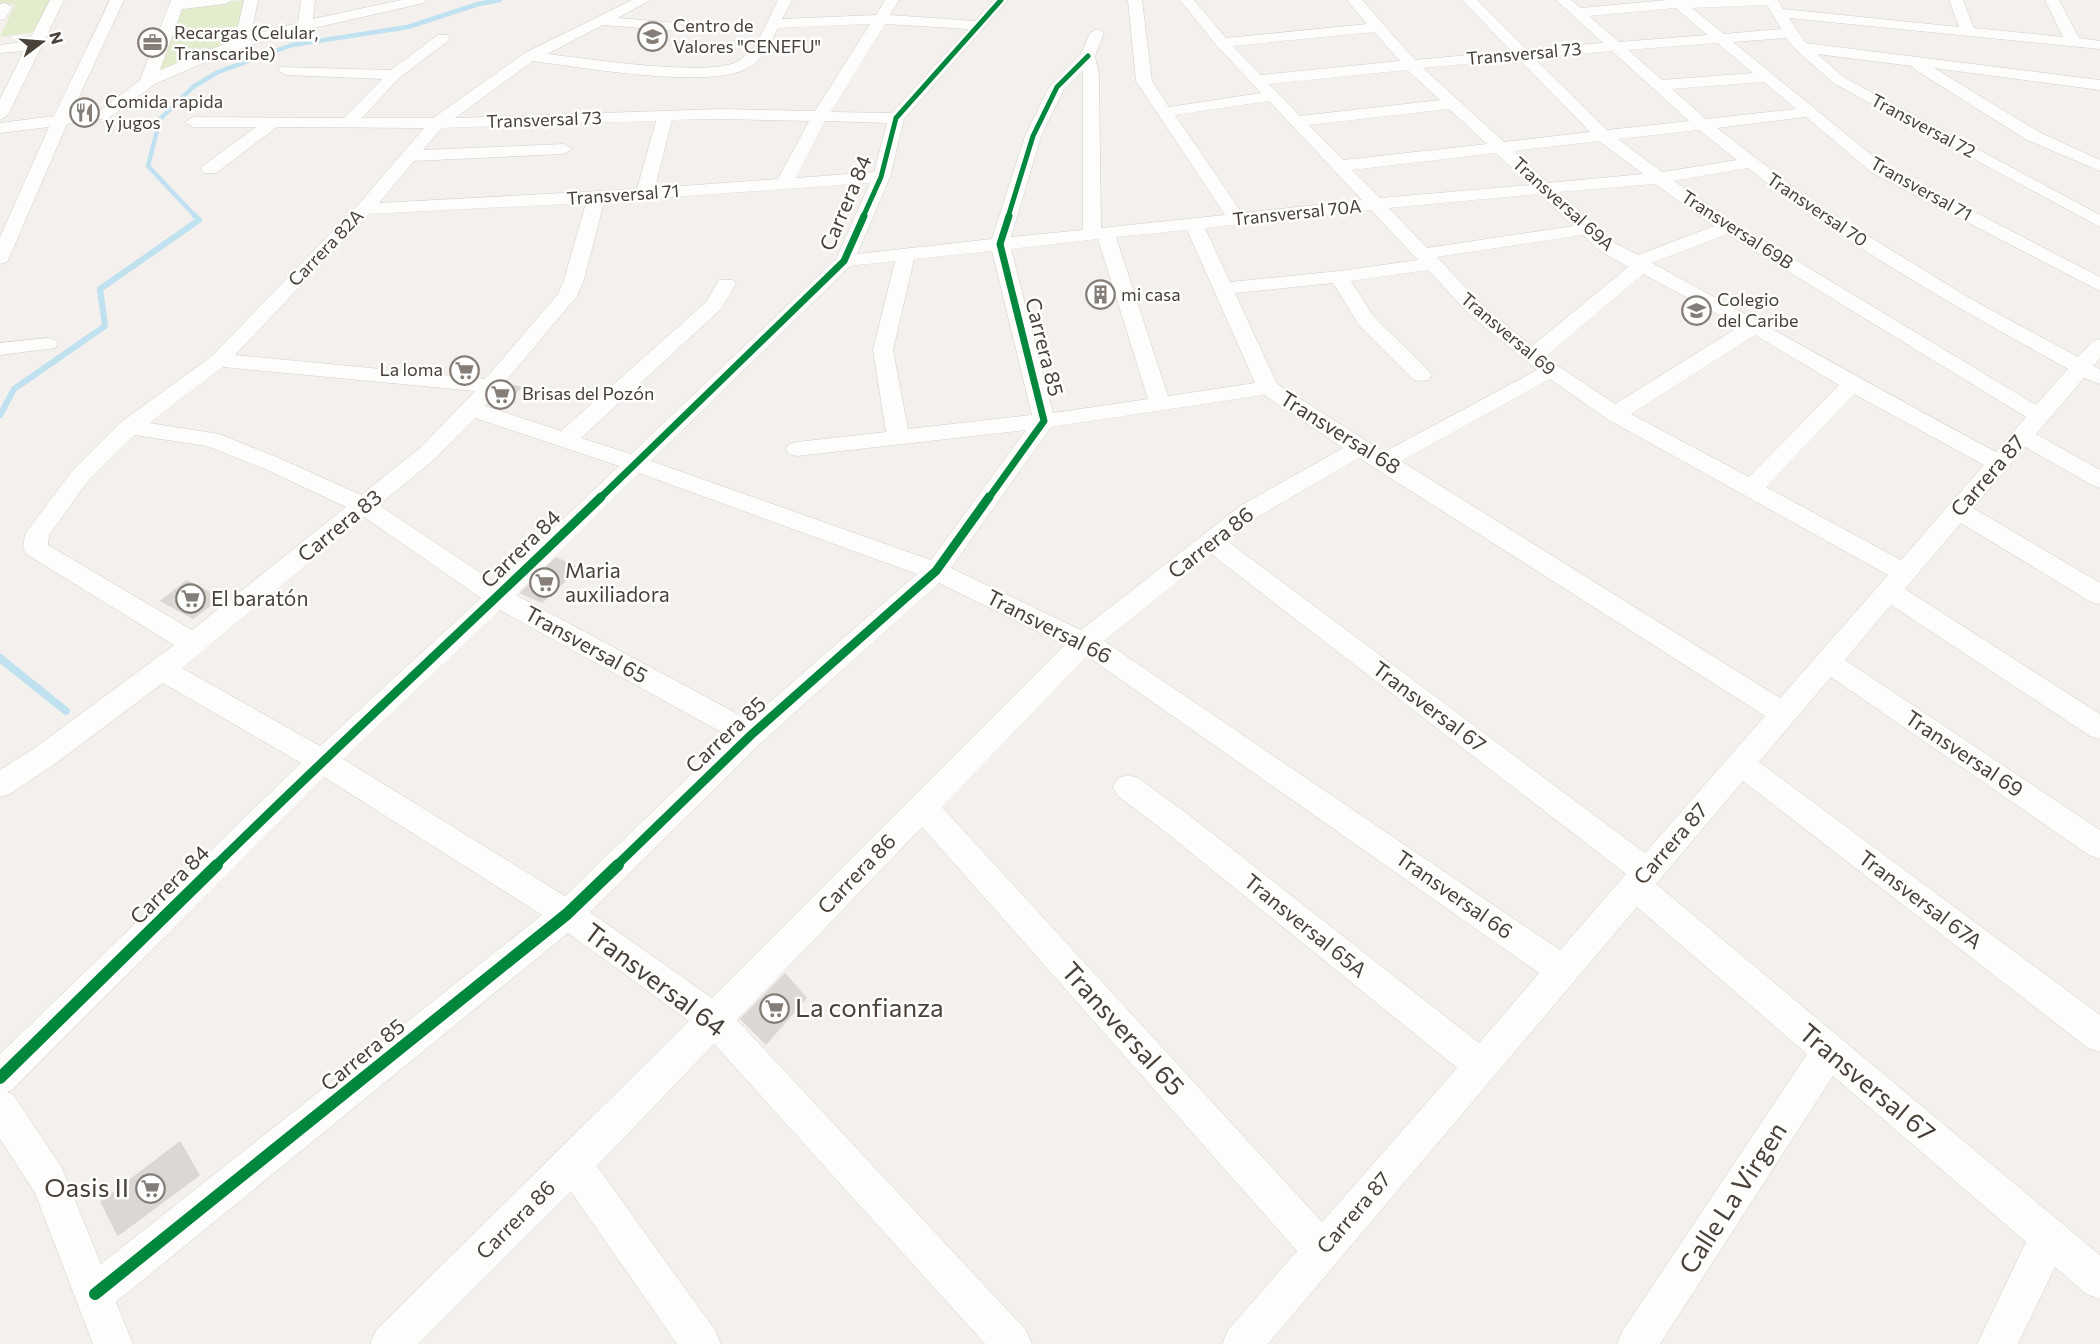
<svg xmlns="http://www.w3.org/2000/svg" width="2100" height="1344" viewBox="0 0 2100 1344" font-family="Commissioner,sans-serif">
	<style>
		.green { fill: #e4ecce }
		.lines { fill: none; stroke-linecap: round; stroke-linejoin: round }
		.stream-far2 { stroke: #bfe1f0; stroke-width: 4.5 }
		.stream-far1 { stroke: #bfe1f0; stroke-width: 6 }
		.stream { stroke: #bfe1f0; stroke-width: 8 }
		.building { fill: #dbd8d4; stroke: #dbd7d3; stroke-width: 1.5 }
		.minor-casing { stroke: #d1cecb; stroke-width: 1 }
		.minor { fill: #fdfdfc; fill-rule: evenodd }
		.cycleway-far3-casing { stroke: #fff; stroke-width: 8 }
		.cycleway-far2-casing { stroke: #fff; stroke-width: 10 }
		.cycleway-far1-casing { stroke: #fff; stroke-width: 13 }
		.cycleway-casing { stroke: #fff; stroke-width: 16 }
		.cycleway-far3 { stroke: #00873e; stroke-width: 5 }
		.cycleway-far2 { stroke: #00873e; stroke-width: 7 }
		.cycleway-far1 { stroke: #00873e; stroke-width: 9 }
		.cycleway { stroke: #00873e; stroke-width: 12 }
		.labels { text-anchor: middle; stroke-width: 5; stroke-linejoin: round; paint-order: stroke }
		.far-poi-label { font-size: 18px; fill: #4a4139; stroke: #fff; text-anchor: start }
		.far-street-label { font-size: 18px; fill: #4a4139; stroke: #fff }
		.street-label { font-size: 21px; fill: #4a4139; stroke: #fff }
		.poi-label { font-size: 21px; fill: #4a4139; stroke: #fff; text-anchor: start }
		.near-street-label { font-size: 26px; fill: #4a4139; stroke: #fff }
		.near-poi-label { font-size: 26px; fill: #4a4139; stroke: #fff; text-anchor: start }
	</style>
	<rect width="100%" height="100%" fill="#f3f0ed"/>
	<g class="green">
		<polygon points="0,0 50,0 35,32 0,37 15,4 0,5"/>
		<polygon points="247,0 237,42 157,76 182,7"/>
	</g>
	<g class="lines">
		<polyline class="stream-far2" points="196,217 148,166 160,119 193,87 218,72 292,45 408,27 478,4 500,0"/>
		<polyline class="stream-far1" points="0,415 14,389 105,326 100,289 199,220 195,216"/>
		<polyline class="stream" points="0,658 66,711"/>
	</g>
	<g class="building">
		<polygon points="506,385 521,387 506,405 490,403"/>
		<polygon points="556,558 579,568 542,602 521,593"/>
		<polygon points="187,581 201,588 220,598 193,618 161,601"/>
		<polygon points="785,974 806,998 766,1044 741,1019"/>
		<polygon points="180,1142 199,1175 118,1235 101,1202"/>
	</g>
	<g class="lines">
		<defs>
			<g id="minor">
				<polygon points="50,0 64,0 8,115 0,120 0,99 24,51 0,53 0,45 29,41"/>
				<polygon points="110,0 124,0 71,114 101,110 140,80 171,0 232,0 225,4 182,9 160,70 235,40 244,0 258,0 251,35 298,23 301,0 315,0 313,19 401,0 426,0 424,3 283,35 229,52 155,84 109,118 67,124 9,258 7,262 0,264 0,237 49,127 0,133 0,123 54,116"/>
				<path d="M632,0H650L618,18L677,23L684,27L677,31L603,25L547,54C583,58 711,78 738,61C759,49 767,20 778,0H792L782,19L876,15L885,0H899L890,15L975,21L993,0H1008L904,119L890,177L857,254L992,239L1025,136L1049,87L1081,54L1090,33L1097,29L1104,33L1095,56L1099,75L1101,228L1225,215L1136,81L1128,0H1142L1152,81L1169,107L1261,93L1217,46L1180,0H1194L1226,38L1367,24L1347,0H1362L1415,60L1511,51L1462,0H1477L1526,49L1603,43L1556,0H1571L1581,8L1667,0H1778L1783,9L1959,27L1949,0H1963L1974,28L2063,37L2045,0H2059L2079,38L2100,41V49L1789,18L1806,43L2100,80V90L1934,68L2039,132L2100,160V171L2027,140L1914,69L1912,66L1817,54L1845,78L2100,215V227L1835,84L1796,50L1786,38L1733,42L1884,165L2100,277V291L1872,173L1806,117L1717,128L1813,202L1971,299L2078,357L2093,341L2100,339V358L2093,366L2100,369V384L2084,378L2036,434L2100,470V488L2092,485L2025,447L1973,508L2100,583V604L2091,602L1961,523L1905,589L2100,714V739L2090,736L1891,605L1845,660L2100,830V859L2089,855L1831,677L1759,762L2100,1015V1052L2088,1048L1743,781L1656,884L2100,1255V1299L2086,1294L2055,1267L2018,1344H1977L2026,1242L1833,1076L1660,1344H1617L1623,1330L1807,1054L1637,907L1268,1344H1222L1228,1330L1297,1251L922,827L737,1020L1026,1330L1032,1344H985L714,1044L597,1166L715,1330L721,1344H677L571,1192L418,1344H370L376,1330L689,1021L568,933L116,1302L133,1344H93L35,1193L0,1139V1054L301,763L163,683L56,763L10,794L0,797V770L36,747L174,645L26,554L23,548L25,534L72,471L121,422L212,356L358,205L424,128L277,127L216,173H204L201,169L204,165L256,127H193L185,122L193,117L344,118L382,79L286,75L278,70L281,67L391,70L438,35H448L450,38L448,41L399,78L362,118H433L525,53ZM1767,5L1781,29L1724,34L1692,8ZM1676,8L1707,35L1619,42L1589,16ZM870,24L815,111L720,109L455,118L533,61C579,67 709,90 748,68C762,61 771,42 778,28ZM885,24L968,29L892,113L831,112ZM1374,32L1400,61L1261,75L1233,46ZM1717,43L1753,73L1662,80L1628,50ZM1612,51L1689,121L1607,130L1534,58ZM1519,59L1590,132L1504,142L1423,68ZM1083,70V230L1011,237L1041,136L1064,89ZM1407,70L1440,100L1300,116L1269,84ZM1764,82L1796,109L1706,119L1672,89ZM1269,101L1362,200L1242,213L1175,115ZM1449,109L1487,144L1343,160L1309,125ZM720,119L809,121L778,179L655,188L672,120ZM656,121L637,189L379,203L414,161L564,154L572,149L564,144L423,150L442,128ZM825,121L887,123L874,172L796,178ZM1699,130L1737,160L1662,172L1618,139ZM1599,141L1643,174L1548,183L1514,151ZM1496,153L1530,185L1380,198L1352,170ZM1748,168C1847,246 1958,308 2068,369L2036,405L1734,223L1674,181ZM870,183L836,259L631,454L581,438L721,309L736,284L733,280H719L706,302L561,431L485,406L577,296L584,280L604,202ZM1655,184L1714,226L1638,255L1613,242L1559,192ZM1540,194L1573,226L1427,248L1389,208ZM586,203L564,280L558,294L485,379L235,355L369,214ZM1371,210L1418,260L1339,271L1230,282L1205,228ZM1187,230L1255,383L1168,396L1116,237ZM1727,234L2026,417L1996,452C1880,390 1767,325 1652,263ZM1583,235L1599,250L1628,267L1532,346L1485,308L1437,257ZM1098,239L1148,399L1053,413L1011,249ZM992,251L1032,415L908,429L893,350L914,259ZM895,261L873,350L886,432L797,442L789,444L786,449L789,454L797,456L1026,430L931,560L651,461L850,266ZM1428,270L1471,316L1537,370L1384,452L1277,384L1235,293L1333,283L1359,325L1414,380L1421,381L1428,380L1432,375L1428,370L1374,317L1351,281ZM1643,274L1740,326L1615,404L1545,357ZM1755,335L1839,385L1749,477L1631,414ZM223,367L475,391L421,447L361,495L281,459L219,434L149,423ZM1550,379L1607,419L1888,575L1780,698L1401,461ZM1854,394L1984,465L1901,560L1766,487ZM1264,395L1343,448L1240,506L1081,630L951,568L1051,427ZM475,418L619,466L496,583L379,505L437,457ZM134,435L207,446L265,469L346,507L192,630L48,545L49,535L88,481ZM1359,458L1765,716L1645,853L1227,541L1256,518ZM639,473L917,574L749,720L516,595ZM364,517L481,598L320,746L182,668ZM1211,554L1626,874L1560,950L1104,641ZM939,583L1065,645L712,998L590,912L761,743ZM500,610L730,737L565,896L343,759ZM1087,656L1539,973L1479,1043L1185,812L1138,778L1128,775L1118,778L1113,787L1118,796L1163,830L1457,1068L1322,1222L942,807ZM324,777L542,915L101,1264L62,1168L13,1094L7,1092L12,1090Z"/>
				<polygon points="5,3 12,7 5,19 0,20 0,4"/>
				<polygon points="48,338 55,340 58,344 55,348 0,355 0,343"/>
			</g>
		</defs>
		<use href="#minor" class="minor-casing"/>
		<use href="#minor" class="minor"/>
		<defs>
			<g id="cycleway-far3">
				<polyline points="863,217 881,177 896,118 1001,0"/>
				<polyline points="1008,217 1033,136 1057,87 1088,56"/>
			</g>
			<g id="cycleway-far2">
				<polyline points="599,499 844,261 864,216"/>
				<polyline points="988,499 1044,421 1000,244 1009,216"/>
			</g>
			<g id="cycleway-far1">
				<path d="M215,866C342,741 473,621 601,497"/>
				<polyline points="616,866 751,735 936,571 989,497"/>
			</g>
			<g id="cycleway">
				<polyline points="0,1078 217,865"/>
				<polyline points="95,1294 567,914 618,865"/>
			</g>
		</defs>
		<use href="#cycleway-far3" class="cycleway-far3-casing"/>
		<use href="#cycleway-far2" class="cycleway-far2-casing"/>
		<use href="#cycleway-far1" class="cycleway-far1-casing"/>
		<use href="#cycleway" class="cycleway-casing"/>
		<use href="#cycleway-far3" class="cycleway-far3"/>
		<use href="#cycleway-far2" class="cycleway-far2"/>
		<use href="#cycleway-far1" class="cycleway-far1"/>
		<use href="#cycleway" class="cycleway"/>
	</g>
	<defs>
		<symbol id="school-ring" viewBox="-11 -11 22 22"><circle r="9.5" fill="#fff" stroke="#857e78" stroke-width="1.5"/><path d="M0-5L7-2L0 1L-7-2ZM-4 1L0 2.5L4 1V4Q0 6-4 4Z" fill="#857e78"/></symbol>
		<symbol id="office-ring" viewBox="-11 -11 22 22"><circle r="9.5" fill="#fff" stroke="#857e78" stroke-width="1.5"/><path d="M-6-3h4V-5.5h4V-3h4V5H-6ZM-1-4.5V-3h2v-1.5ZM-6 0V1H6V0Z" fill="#857e78"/></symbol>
		<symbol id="restaurant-ring" viewBox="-11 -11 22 22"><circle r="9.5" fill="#fff" stroke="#857e78" stroke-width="1.5"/><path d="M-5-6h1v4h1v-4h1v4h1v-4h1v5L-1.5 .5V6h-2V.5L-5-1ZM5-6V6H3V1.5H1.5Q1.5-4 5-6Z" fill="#857e78"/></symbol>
		<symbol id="building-ring" viewBox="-11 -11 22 22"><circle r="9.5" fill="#fff" stroke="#857e78" stroke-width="1.5"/><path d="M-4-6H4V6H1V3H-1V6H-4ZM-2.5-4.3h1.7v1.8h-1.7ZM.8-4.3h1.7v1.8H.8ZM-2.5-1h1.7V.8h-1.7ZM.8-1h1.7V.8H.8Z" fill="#857e78"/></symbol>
		<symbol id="supermarket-ring" viewBox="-11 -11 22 22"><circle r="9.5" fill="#fff" stroke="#857e78" stroke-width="1.5"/><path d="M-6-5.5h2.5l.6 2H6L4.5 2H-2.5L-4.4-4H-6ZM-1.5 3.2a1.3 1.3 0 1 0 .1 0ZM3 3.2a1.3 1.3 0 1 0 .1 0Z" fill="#857e78"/></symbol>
	</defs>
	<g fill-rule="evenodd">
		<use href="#school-ring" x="636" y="20" width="33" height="33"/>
		<use href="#office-ring" x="136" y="26" width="33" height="33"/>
		<use href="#restaurant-ring" x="68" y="96" width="33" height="33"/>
		<use href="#building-ring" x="1084" y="278" width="33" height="33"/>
		<use href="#school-ring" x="1680" y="294" width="33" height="33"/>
		<use href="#supermarket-ring" x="448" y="354" width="33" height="33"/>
		<use href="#supermarket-ring" x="484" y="378" width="33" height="33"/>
		<use href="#supermarket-ring" x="528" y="566" width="33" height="33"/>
		<use href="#supermarket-ring" x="174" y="582" width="33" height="33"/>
		<use href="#supermarket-ring" x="758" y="992" width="33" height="33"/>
		<use href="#supermarket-ring" x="134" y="1172" width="33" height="33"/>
	</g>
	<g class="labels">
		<g class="far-poi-label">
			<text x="673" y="32">Centro de<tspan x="673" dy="21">Valores "CENEFU"</tspan></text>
			<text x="174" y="39">Recargas (Celular,<tspan x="174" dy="21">Transcaribe)</tspan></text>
			<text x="105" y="108">Comida rapida<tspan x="105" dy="21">y jugos</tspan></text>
			<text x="1121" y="301">mi casa</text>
			<text x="1717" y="306">Colegio<tspan x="1717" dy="21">del Caribe</tspan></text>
			<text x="443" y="376" text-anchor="end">La loma</text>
			<text x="522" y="400">Brisas del Pozón</text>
		</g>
		<g class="far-street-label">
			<text transform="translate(1524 54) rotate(-5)" y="6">Transversal 73</text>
			<text transform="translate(544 120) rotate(-2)" y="6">Transversal 73</text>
			<text transform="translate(1923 126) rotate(28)" y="6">Transversal 72</text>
			<text transform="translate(1921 189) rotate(29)" y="6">Transversal 71</text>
			<text transform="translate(623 195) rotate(-4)" y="6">Transversal 71</text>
			<text transform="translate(1563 204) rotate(42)" y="6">Transversal 69A</text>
			<text transform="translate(1817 210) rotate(34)" y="6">Transversal 70</text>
			<text transform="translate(1297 213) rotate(-6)" y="6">Transversal 70A</text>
			<text transform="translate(1737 230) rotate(33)" y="6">Transversal 69B</text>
			<text transform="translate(326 248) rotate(-46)" y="6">Carrera 82A</text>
			<text transform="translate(1508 334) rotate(40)" y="6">Transversal 69</text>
		</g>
		<g class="street-label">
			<text transform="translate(846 203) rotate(-67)" y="7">Carrera 84</text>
			<text transform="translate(1044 347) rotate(76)" y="7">Carrera 85</text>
			<text transform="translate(1340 433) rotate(32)" y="7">Transversal 68</text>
			<text transform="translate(1988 476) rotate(-49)" y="7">Carrera 87</text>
			<text transform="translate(340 526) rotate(-39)" y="7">Carrera 83</text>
			<text transform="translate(1211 543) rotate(-38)" y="7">Carrera 86</text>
			<text transform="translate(521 549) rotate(-44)" y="7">Carrera 84</text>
			<text transform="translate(1049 627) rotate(27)" y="7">Transversal 66</text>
			<text transform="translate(586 645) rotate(29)" y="7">Transversal 65</text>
			<text transform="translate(1429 707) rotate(37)" y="7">Transversal 67</text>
			<text transform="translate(726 735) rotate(-43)" y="7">Carrera 85</text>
			<text transform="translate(1964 754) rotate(34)" y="7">Transversal 69</text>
			<text transform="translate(1671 844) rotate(-49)" y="7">Carrera 87</text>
			<text transform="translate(857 874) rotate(-46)" y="7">Carrera 86</text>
			<text transform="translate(170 885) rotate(-45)" y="7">Carrera 84</text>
			<text transform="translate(1454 895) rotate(35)" y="7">Transversal 66</text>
			<text transform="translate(1920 900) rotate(37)" y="7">Transversal 67A</text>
			<text transform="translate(1305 926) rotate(39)" y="7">Transversal 65A</text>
			<text transform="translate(363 1055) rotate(-39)" y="7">Carrera 85</text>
			<text transform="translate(1354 1213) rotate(-49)" y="7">Carrera 87</text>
			<text transform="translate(516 1220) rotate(-45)" y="7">Carrera 86</text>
		</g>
		<g class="poi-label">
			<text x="565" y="578">Maria<tspan x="565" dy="24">auxiliadora</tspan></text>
			<text x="211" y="606">El baratón</text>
		</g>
		<g class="near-street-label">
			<text transform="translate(655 980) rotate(37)" y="9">Transversal 64</text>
			<text transform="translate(1123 1029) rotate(48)" y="9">Transversal 65</text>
			<text transform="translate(1867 1083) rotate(40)" y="9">Transversal 67</text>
			<text transform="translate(1733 1198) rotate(-57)" y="9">Calle La Virgen</text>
		</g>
		<g class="near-poi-label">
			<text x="795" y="1017">La confianza</text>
			<text x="129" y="1197" text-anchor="end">Oasis II</text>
		</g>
	</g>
	<g transform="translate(42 42) rotate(74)" stroke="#ffffff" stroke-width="4.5" paint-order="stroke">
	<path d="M0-4.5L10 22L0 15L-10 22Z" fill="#4a4139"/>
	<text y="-9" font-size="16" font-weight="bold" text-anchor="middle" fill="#4a4139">N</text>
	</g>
</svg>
